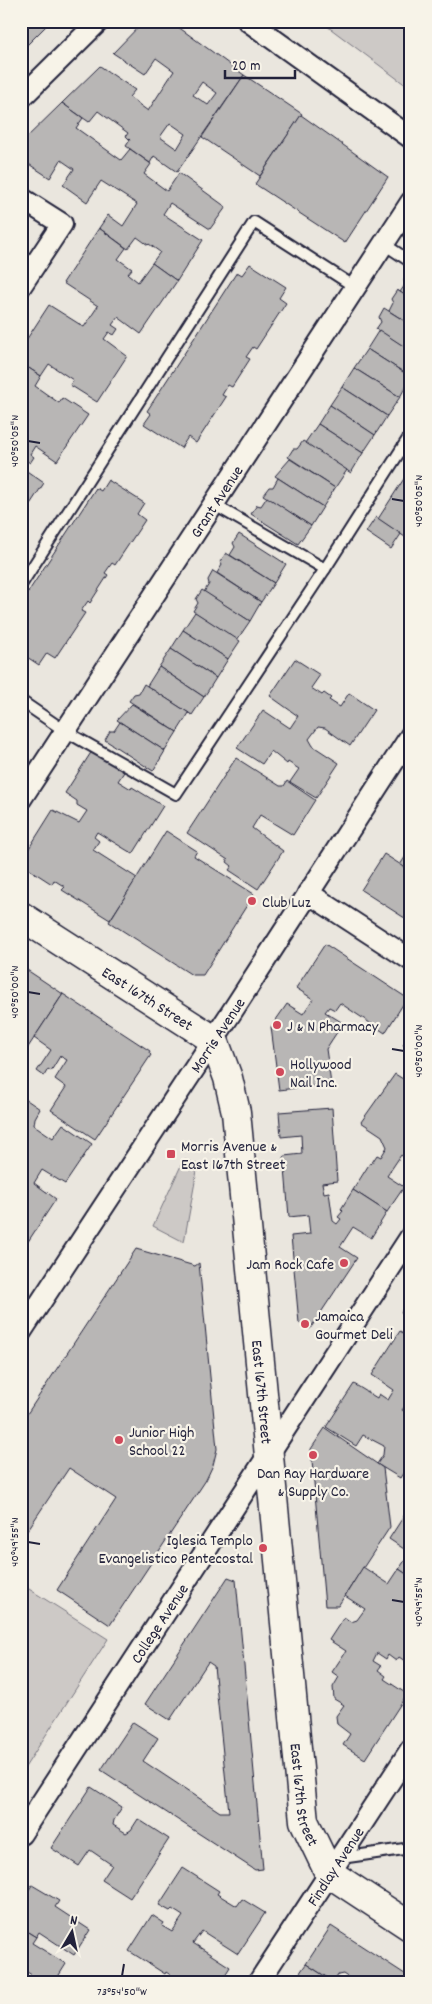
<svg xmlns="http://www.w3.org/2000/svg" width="432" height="2004" viewBox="0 0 432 2004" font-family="Dekko,sans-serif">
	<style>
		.green { fill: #cdc9c6; stroke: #787680 }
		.building { fill: #b8b6b5; stroke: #22223b; fill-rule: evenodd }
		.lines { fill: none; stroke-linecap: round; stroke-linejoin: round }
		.lane-casing { stroke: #22223b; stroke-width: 14 }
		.street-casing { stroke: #22223b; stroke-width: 24 }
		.secondary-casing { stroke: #22223b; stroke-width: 31 }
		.lane { stroke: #f7f3e8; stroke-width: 10 }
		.street { stroke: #f7f3e8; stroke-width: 20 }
		.secondary { stroke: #f7f3e8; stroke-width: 28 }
		.ticks { fill: none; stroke: #22223b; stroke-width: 2 }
		.poi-dot { fill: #d1495b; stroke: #f7f3e8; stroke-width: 2 }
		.labels { text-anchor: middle; stroke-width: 4.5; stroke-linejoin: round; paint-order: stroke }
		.street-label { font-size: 16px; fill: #22223b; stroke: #f7f3e8 }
		.poi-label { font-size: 16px; fill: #22223b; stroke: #f7f3e8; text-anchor: start }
		.neatline { fill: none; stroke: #22223b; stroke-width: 2 }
		.ticks-label { font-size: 12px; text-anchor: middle; fill: #22223b }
	</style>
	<rect width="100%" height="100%" fill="#eae6de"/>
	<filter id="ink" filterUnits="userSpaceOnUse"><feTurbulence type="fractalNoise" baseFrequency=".02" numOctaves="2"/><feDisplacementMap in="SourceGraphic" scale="10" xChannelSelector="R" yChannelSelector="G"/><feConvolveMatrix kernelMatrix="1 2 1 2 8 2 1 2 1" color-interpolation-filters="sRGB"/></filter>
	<g filter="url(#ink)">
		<g class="green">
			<polygon points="331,21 411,21 411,89 327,26"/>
			<polygon points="184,1159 198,1165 184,1242 153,1226"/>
			<polygon points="21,1584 108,1639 22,1772 21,1772"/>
		</g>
		<g class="building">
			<polygon points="21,21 51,21 21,51"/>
			<path d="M144,21H170L244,75L177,172L154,156L150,163L126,146L130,140L126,136L128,133L98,111L89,122L62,103L100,66L135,90L129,97L148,111L174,71L156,58L145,74L113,53ZM202,82L217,93L208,105L193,95ZM170,123L186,134L177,149L160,137Z"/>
			<polygon points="244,75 302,114 260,176 202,137"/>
			<polygon points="62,103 83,118 76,128 121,160 130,149 151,164 144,174 167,191 179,173 226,207 210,229 170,203 163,214 203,240 177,281 152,263 160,252 149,244 148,245 137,237 128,249 99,228 108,215 123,226 137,204 101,181 87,202 63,185 74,169 61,160 50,178 21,159 21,143"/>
			<polygon points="301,115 388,177 345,243 255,184"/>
			<polygon points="99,228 126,248 118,259 132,269 128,274 138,282 152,263 177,281 141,334 118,317 112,325 118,329 114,335 109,332 104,339 127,356 97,402 70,385 73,380 49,364 41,376 21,363 21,348 49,305 84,327 98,306 63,283"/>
			<polygon points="250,264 286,287 279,298 286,303 256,349 253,347 246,357 250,359 232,387 228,385 222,395 226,397 196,443 188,437 181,448 144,424 151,414 147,411 237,272 242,275"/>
			<polygon points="410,271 411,271 411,299 400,292 405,285 404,280"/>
			<polygon points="397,290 411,299 411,325 389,311 393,303 391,299"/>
			<polygon points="384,308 411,325 411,351 376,329 381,322 379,317"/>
			<polygon points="379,330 411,351 411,377 367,349"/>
			<polygon points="367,349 411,377 400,397 354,368"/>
			<polygon points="21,363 41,376 35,386 59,403 62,398 88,415 57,461 35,446 30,454 34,457 30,463 26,460 21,467"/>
			<polygon points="354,368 400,397 387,416 342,387"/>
			<polygon points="342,387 387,416 375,435 330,405"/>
			<polygon points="330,405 375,435 363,453 318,424"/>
			<polygon points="318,424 363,453 351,473 305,443"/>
			<polygon points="303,441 347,470 335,488 288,457 293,449 297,449"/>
			<polygon points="290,459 335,488 323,507 275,476"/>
			<polygon points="21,467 44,483 21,518"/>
			<polygon points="407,474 411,476 411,541 378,519"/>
			<polygon points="278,478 323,507 311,526 263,495 269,487 273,487"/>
			<polygon points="108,480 144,503 137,514 145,520 115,565 112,563 105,573 108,575 90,603 88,601 81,611 85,613 55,658 47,653 39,665 21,653 21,603 96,488 101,491"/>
			<polygon points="267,497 311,526 298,544 251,514 257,505 261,506"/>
			<polygon points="376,517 401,534 391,549 366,532"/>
			<polygon points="239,534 286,564 274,583 230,555 235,547 233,543"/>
			<polygon points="226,553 274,583 261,602 217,573 222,565 220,562"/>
			<polygon points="213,571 261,602 250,621 204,592 209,584 208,580"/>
			<polygon points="202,590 250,621 237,640 193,611 198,603 196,599"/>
			<polygon points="195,612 240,641 228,659 183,630"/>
			<polygon points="183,630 228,659 216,678 171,649"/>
			<polygon points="171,649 216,678 204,697 159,667"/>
			<polygon points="295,659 320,675 311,688 322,695 324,693 331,698 329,700 340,707 349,693 374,710 350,746 325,728 318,727 309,739 313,746 339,763 316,798 290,782 299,769 288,762 287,764 271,751 262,764 237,748 263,710 290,728 298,716 270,696"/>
			<polygon points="159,667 204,697 192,715 147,686"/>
			<polygon points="144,684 189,713 177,732 129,701 134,694 139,693"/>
			<polygon points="132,704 177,732 165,751 117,720"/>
			<polygon points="120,722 165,751 153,771 105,740 110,731 114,731"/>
			<polygon points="92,751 124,772 118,781 131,789 132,787 163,806 133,854 97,832 94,837 99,841 93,850 137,878 110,920 62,890 65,887 54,880 52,884 21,864 21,861 53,810 79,823 87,811 77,805 77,801 65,793"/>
			<polygon points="236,758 280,786 284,786 287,781 315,800 293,835 260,815 252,828 283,851 258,889 229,870 232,866 227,862 228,860 187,833"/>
			<polygon points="166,831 197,851 194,856 254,894 203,975 192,975 109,922"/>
			<polygon points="411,848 411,871 400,865"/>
			<polygon points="384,854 409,870 404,877 411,881 411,922 361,890"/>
			<polygon points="325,944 407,998 385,1033 340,1003 335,1010 329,1007 325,1012 343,1023 326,1049 331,1084 279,1090 271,1027 287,1004 303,1014 313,999 296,988"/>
			<polygon points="21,966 63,994 21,1058"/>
			<polygon points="63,994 150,1051 149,1053 151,1055 95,1139 51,1110 66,1087 55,1079 67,1060 60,1056 51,1071 48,1069 44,1076 37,1071 51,1050 34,1038"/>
			<polygon points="411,1033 411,1050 403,1045"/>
			<polygon points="395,1074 411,1084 411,1162 401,1155 387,1176 404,1187 387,1212 353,1190 370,1163 371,1164 377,1155 381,1157 387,1147 382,1136 361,1122"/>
			<polygon points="21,1096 40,1109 35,1118 34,1125 53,1138 63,1124 92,1144 65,1184 42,1170 34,1183 56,1199 29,1240 21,1235"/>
			<polygon points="332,1108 337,1181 322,1183 324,1193 329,1192 333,1221 337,1224 341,1219 338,1217 343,1211 341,1209 353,1190 387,1212 371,1238 353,1227 340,1247 357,1258 310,1329 299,1323 291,1236 310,1234 308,1215 289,1217 284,1156 302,1154 301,1135 281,1137 279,1112"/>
			<polygon points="21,1235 29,1240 21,1251"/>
			<polygon points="136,1249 195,1266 199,1263 217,1449 213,1465 206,1480 110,1625 57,1590 116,1499 69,1468 21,1540 21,1425 26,1418 25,1417"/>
			<polygon points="411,1297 411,1319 401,1312"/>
			<polygon points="400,1331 411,1338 411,1405 407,1403 402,1410 408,1414 406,1418 411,1422 411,1461 400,1478 377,1464 383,1455 384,1446 363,1435 356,1446 326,1427 354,1384 377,1398 379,1394 388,1400 394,1390 372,1375"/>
			<polygon points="325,1428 383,1468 390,1527 338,1606 325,1606 311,1449"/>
			<polygon points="411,1505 411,1577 399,1569 410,1553 389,1539"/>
			<polygon points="363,1567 389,1584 399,1569 411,1577 411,1665 399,1657 396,1661 388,1655 386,1659 377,1653 373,1661 381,1666 378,1670 386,1676 384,1679 407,1694 365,1759 343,1745 350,1734 337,1724 336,1716 344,1705 334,1699 333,1687 339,1677 332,1672 346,1651 329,1640 344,1617 351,1622 357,1620 365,1609 345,1596"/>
			<polygon points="228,1577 236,1580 263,1869 255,1870 101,1770 133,1722 158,1738 143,1761 220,1812 229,1812 214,1666 208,1662 170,1720 145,1704"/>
			<polygon points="91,1787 122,1807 114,1820 113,1825 126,1833 131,1830 138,1819 169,1839 130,1898 102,1880 112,1865 90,1850 79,1866 51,1848"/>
			<polygon points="183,1868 219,1891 217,1894 237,1906 242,1899 265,1913 238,1954 202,1931 193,1943 230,1967 220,1983 183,1983 166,1972 165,1974 129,1951 152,1915 164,1923 162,1926 172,1932 183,1916 172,1909 170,1911 159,1905"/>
			<polygon points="32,1885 59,1901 55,1907 90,1930 74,1955 39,1932 36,1937 21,1928 21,1902"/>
			<polygon points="331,1926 411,1978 411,1983 356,1983 343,1974 338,1975 334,1982 306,1964"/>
			<polygon points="21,1928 36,1937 32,1943 66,1964 54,1983 44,1983 21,1968"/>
			<polygon points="306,1964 334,1982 301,1983 297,1977"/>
		</g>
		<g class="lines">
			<defs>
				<g id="lane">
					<polyline points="384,244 411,262"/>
					<polyline points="213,504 325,569 411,434"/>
					<polyline points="21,585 254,222 355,287"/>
					<polyline points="21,701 65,731 176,794 325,569"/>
					<polyline points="341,1858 411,1848"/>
				</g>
				<g id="street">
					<polyline points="248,21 411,138"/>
					<polyline points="21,98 99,21"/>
					<polyline points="21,198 62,224 21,286"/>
					<path id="s1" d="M21,799L411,202"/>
					<polyline points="308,893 411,960"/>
					<path id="s2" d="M21,1332L233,1010L411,735"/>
					<path id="s3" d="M21,1834L411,1236"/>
					<path id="s4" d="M258,1983L411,1749"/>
				</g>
				<g id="secondary">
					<path id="s5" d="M21,916L214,1040L228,1078L236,1112L304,1821L329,1873L411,1927"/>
				</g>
			</defs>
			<use href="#lane" class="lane-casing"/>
			<use href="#street" class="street-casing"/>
			<use href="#secondary" class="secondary-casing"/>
			<use href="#lane" class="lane"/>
			<use href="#street" class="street"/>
			<use href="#secondary" class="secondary"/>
		</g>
	</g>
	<path class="ticks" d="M28,441L40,443M392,499L404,501M28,992L40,994M392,1049L404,1051M28,1542L40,1544M392,1600L404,1602M122,1976L124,1964"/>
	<g class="poi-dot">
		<circle cx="252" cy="901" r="5"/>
		<circle cx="277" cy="1025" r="5"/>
		<circle cx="280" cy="1072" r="5"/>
		<rect x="166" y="1149" width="10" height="10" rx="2.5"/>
		<circle cx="344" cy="1263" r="5"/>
		<circle cx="305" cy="1324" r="5"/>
		<circle cx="119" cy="1440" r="5"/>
		<circle cx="313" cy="1455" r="5"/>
		<circle cx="263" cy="1548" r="5"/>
	</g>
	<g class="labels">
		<g class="street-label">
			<text dy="6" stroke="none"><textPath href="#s1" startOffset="356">Grant Avenue</textPath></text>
			<text dy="6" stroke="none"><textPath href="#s5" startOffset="151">East 167th Street</textPath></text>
			<text dy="6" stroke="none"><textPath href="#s2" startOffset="356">Morris Avenue</textPath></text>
			<text dy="6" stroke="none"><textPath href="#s5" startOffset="586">East 167th Street</textPath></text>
			<text dy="6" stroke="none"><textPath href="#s3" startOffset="252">College Avenue</textPath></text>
			<text dy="6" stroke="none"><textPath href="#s5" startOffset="991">East 167th Street</textPath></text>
			<text dy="6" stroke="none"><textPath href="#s4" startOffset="140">Findlay Avenue</textPath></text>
		</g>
		<g class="poi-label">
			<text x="262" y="907">Club Luz</text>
			<text x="287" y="1031">J &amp; N Pharmacy</text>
			<text x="290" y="1069">Hollywood<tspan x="290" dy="18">Nail Inc.</tspan></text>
			<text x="181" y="1151">Morris Avenue &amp;<tspan x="181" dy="18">East 167th Street</tspan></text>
			<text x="334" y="1269" text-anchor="end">Jam Rock Cafe</text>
			<text x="315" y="1321">Jamaica<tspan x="315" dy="18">Gourmet Deli</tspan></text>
			<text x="129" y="1437">Junior High<tspan x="129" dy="18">School 22</tspan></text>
			<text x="313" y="1478" text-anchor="middle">Dan Ray Hardware<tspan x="313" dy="18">&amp; Supply Co.</tspan></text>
			<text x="253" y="1545" text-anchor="end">Iglesia Templo<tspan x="253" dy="18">Evangelistico Pentecostal</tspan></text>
		</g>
	</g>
	<rect width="432" height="2004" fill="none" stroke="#f7f3e8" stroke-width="55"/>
	<g transform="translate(72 1932) rotate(9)" stroke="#f7f3e8" stroke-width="4" paint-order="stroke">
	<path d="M0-4L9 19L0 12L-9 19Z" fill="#22223b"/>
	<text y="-8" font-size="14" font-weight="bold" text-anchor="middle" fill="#22223b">N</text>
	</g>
	<path d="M225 70v8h70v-8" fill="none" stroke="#22223b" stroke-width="2.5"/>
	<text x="232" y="70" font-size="15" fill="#22223b" stroke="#f7f3e8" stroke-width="4" paint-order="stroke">20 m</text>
	<rect x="28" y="28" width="376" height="1948" class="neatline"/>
	<g class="ticks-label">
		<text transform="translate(14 441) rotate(-90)" y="4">40°50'05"N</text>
		<text transform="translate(418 501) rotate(-90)" y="4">40°50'05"N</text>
		<text transform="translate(14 992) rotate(-90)" y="4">40°50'00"N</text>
		<text transform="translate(418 1051) rotate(-90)" y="4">40°50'00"N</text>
		<text transform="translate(14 1542) rotate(-90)" y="4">40°49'55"N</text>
		<text transform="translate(418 1602) rotate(-90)" y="4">40°49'55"N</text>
		<text x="122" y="1995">73°54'50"W</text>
	</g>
</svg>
